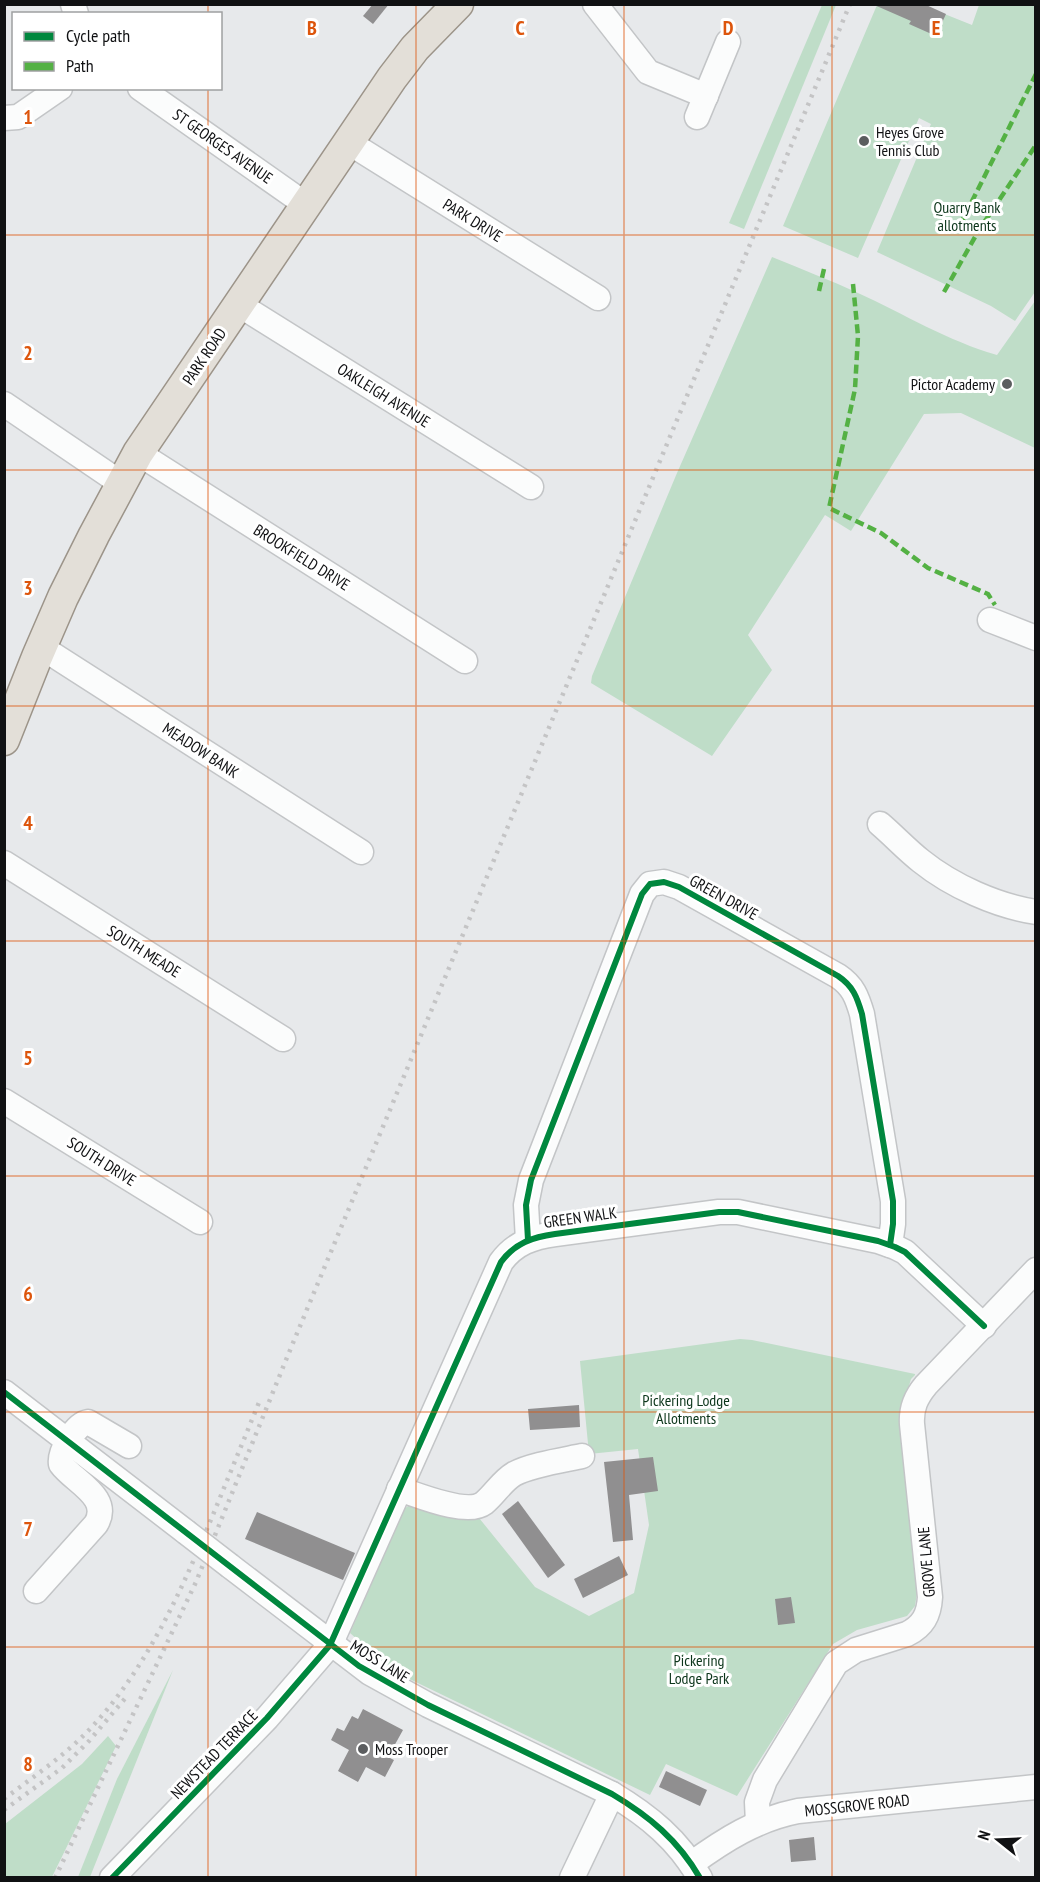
<svg xmlns="http://www.w3.org/2000/svg" width="1040" height="1882" viewBox="0 0 1040 1882" font-family="'PT Sans Narrow',sans-serif">
	<style>
		.green { fill: #bfddc8 }
		.building { fill: #908f90 }
		.lines { fill: none; stroke-linecap: round; stroke-linejoin: round }
		.minor-casing { stroke: #c3c5c7; stroke-width: 27 }
		.major-casing { stroke: #9c9489; stroke-width: 33 }
		.minor { stroke: #fbfcfc; stroke-width: 24 }
		.major { stroke: #e3dfd8; stroke-width: 30 }
		.rail { stroke: #c4c4c5; stroke-width: 4.5; stroke-dasharray: 3 6; stroke-linecap: butt }
		.minor-bridge-casing { stroke: #c3c5c7; stroke-width: 27; stroke-linecap: butt }
		.minor-bridge { stroke: #fbfcfc; stroke-width: 24 }
		.quiet { stroke: #54b144; stroke-width: 4.5; stroke-dasharray: 9 4.5; stroke-linecap: butt }
		.cycleway-casing { stroke: #fff; stroke-width: 10 }
		.cycleway { stroke: #00873e; stroke-width: 6 }
		.grid { fill: none; stroke: #dd550c; stroke-width: 1.5; stroke-opacity: 0.55 }
		.poi-dot { fill: #5b5d5f; stroke: #fff; stroke-width: 2 }
		.labels { text-anchor: middle; stroke-width: 6; stroke-linejoin: round; paint-order: stroke }
		.poi-label { font-size: 16px; fill: #101113; stroke: #fff; text-anchor: start }
		.street-label { font-size: 16px; fill: #101113; stroke: #fff }
		.park-label { font-size: 16px; fill: #0c361b; stroke: #fff }
		.grid-label { font-size: 20px; text-anchor: middle; font-weight: bold; fill: #dd550c; stroke: #fff; stroke-width: 6; stroke-linejoin: round; paint-order: stroke }
	</style>
	<rect width="100%" height="100%" fill="#e7e9eb"/>
	<g class="green">
		<polygon points="822,5 836,5 744,229 729,223"/>
		<polygon points="877,5 922,5 972,25 979,5 1035,5 1035,292 1015,321 991,306 877,252 931,124 919,118 858,258 783,226"/>
		<path d="M772,257C801,269 830,280 858,293C904,314 948,341 997,355L1035,301V448L961,413L924,414L851,531L825,515L748,635L772,670L712,756L591,683L592,676L677,473Z"/>
		<polygon points="740,1339 752,1340 915,1374 915,1375 911,1379 900,1417 917,1593 915,1606 907,1616 857,1630 833,1644 737,1796 666,1764 650,1795 395,1672 350,1633 404,1509 411,1504 475,1513 535,1587 589,1616 634,1593 649,1525 638,1449 589,1454 580,1361"/>
		<polygon points="173,1670 90,1877 78,1877 117,1779"/>
		<polygon points="108,1736 116,1746 52,1877 5,1877 5,1824 82,1764"/>
	</g>
	<g class="building">
		<polygon points="373,4 389,4 373,24 363,16"/>
		<polygon points="872,4 924,4 946,14 936,36 909,24 911,21"/>
		<polygon points="579,1405 580,1427 530,1430 528,1409"/>
		<polygon points="653,1457 658,1491 629,1495 633,1540 613,1542 604,1462"/>
		<polygon points="518,1501 565,1565 548,1578 502,1514"/>
		<polygon points="257,1512 355,1553 343,1580 245,1539"/>
		<polygon points="619,1556 628,1575 583,1598 574,1579"/>
		<polygon points="791,1597 795,1623 778,1625 775,1599"/>
		<polygon points="363,1709 403,1730 388,1757 394,1760 385,1777 366,1767 358,1782 338,1771 349,1750 331,1740 337,1728 344,1731 352,1716 358,1719"/>
		<polygon points="666,1771 707,1790 700,1806 659,1787"/>
		<polygon points="814,1837 816,1860 791,1862 789,1840"/>
	</g>
	<g class="lines">
		<defs>
			<g id="minor">
				<polyline points="73,4 76,14"/>
				<polyline points="595,4 648,72 706,96"/>
				<polyline points="140,88 305,204"/>
				<polyline points="697,117 728,42"/>
				<polyline points="4,118 18,117 60,88"/>
				<polyline points="348,142 598,298"/>
				<polyline points="238,304 531,487"/>
				<polyline points="4,404 122,484"/>
				<polyline points="138,453 465,661"/>
				<polyline points="990,620 1036,638"/>
				<polyline points="41,647 361,852"/>
				<path d="M880,824C894,836 907,850 921,861C952,886 997,906 1036,912"/>
				<polyline points="4,863 283,1039"/>
				<polyline points="4,1101 200,1222"/>
				<path d="M528,1240L526,1205L531,1180L642,894L650,884L664,882L679,887L838,976C853,986 857,997 862,1014L893,1201V1224L890,1245"/>
				<polyline points="4,1392 186,1532"/>
				<path d="M399,1489C418,1495 467,1516 484,1503C495,1494 502,1481 514,1474C530,1465 563,1460 582,1456"/>
				<path d="M230,1566L370,1673L428,1705L612,1794C649,1816 678,1840 700,1878"/>
				<path d="M36,1591L96,1524C112,1497 74,1482 61,1464C59,1452 75,1424 88,1422L129,1446"/>
				<path d="M758,1823L757,1802L765,1780L836,1663L856,1650L907,1634C923,1626 929,1615 930,1597L912,1424C911,1408 916,1397 926,1385L1036,1270"/>
				<path d="M691,1864C724,1840 757,1819 798,1811L1036,1787"/>
				<path d="M112,1878L267,1718L330,1645L501,1262C515,1243 533,1237 555,1234L719,1212H738L878,1241L895,1247L905,1252L984,1326"/>
				<polyline points="572,1878 612,1794"/>
			</g>
			<polyline id="major" points="4,740 37,657 63,597 94,535 138,453 392,78 415,48 458,4"/>
		</defs>
		<use href="#minor" class="minor-casing"/>
		<use href="#major" class="major-casing"/>
		<use href="#minor" class="minor"/>
		<use href="#major" class="major"/>
		<g class="rail">
			<path d="M4,1799C33,1777 64,1756 89,1730C148,1668 183,1587 215,1510C230,1473 245,1437 260,1400"/>
			<polyline points="4,1810 62,1768 89,1741 128,1695"/>
			<polyline points="55,1878 196,1582 288,1355 850,4"/>
		</g>
		<defs>
			<polyline id="minor-bridge" points="186,1532 230,1566"/>
		</defs>
		<use href="#minor-bridge" class="minor-bridge-casing"/>
		<use href="#minor-bridge" class="minor-bridge"/>
		<g class="quiet">
			<polyline points="979,230 962,221 1036,74"/>
			<polyline points="853,284 858,336 855,389 829,508 881,533 928,568 988,594 995,605"/>
			<polyline points="819,291 824,269"/>
			<polyline points="944,292 979,230 1036,145"/>
		</g>
		<defs>
			<g id="cycleway">
				<path d="M528,1240L526,1205L531,1180L642,894L650,884L664,882L679,887L838,976C853,986 857,997 862,1014L893,1201V1224L890,1245"/>
				<path d="M4,1392L359,1666L428,1705L612,1794C649,1816 678,1840 700,1878"/>
				<path d="M112,1878L267,1718L330,1645L501,1262C515,1243 533,1237 555,1234L719,1212H738L878,1241L895,1247L905,1252L984,1326"/>
			</g>
		</defs>
		<use href="#cycleway" class="cycleway-casing"/>
		<use href="#cycleway" class="cycleway"/>
	</g>
	<path class="grid" d="M208,4V14M416,4V1878M624,4V1878M832,4V1878M208,88V1878M4,235H1036M4,470H1036M4,706H1036M4,941H1036M4,1176H1036M4,1412H1036M4,1647H1036"/>
	<g class="poi-dot">
		<circle cx="864" cy="141" r="6"/>
		<circle cx="1007" cy="384" r="6"/>
		<circle cx="363" cy="1749" r="6"/>
	</g>
	<g class="labels">
		<g class="poi-label">
			<text x="876" y="138">Heyes Grove<tspan x="876" dy="18">Tennis Club</tspan></text>
			<text x="995" y="390" text-anchor="end">Pictor Academy</text>
			<text x="375" y="1755">Moss Trooper</text>
		</g>
		<g class="street-label">
			<text transform="translate(223 146) rotate(35)" y="6">ST GEORGES AVENUE</text>
			<text transform="translate(473 220) rotate(32)" y="6">PARK DRIVE</text>
			<text transform="translate(204 356) rotate(-56)" y="6">PARK ROAD</text>
			<text transform="translate(384 395) rotate(32)" y="6">OAKLEIGH AVENUE</text>
			<text transform="translate(302 557) rotate(32)" y="6">BROOKFIELD DRIVE</text>
			<text transform="translate(201 750) rotate(33)" y="6">MEADOW BANK</text>
			<text transform="translate(724 897) rotate(29)" y="6">GREEN DRIVE</text>
			<text transform="translate(144 951) rotate(32)" y="6">SOUTH MEADE</text>
			<text transform="translate(102 1161) rotate(32)" y="6">SOUTH DRIVE</text>
			<text transform="translate(580 1217) rotate(-8)" y="6">GREEN WALK</text>
			<text transform="translate(926 1562) rotate(-95)" y="6">GROVE LANE</text>
			<text transform="translate(380 1661) rotate(32)" y="6">MOSS LANE</text>
			<text transform="translate(214 1754) rotate(-46)" y="6">NEWSTEAD TERRACE</text>
			<text transform="translate(857 1805) rotate(-6)" y="6">MOSSGROVE ROAD</text>
		</g>
		<g class="park-label">
			<text x="967" y="213">Quarry Bank<tspan x="967" dy="18">allotments</tspan></text>
			<text x="686" y="1406">Pickering Lodge<tspan x="686" dy="18">Allotments</tspan></text>
			<text x="699" y="1666">Pickering<tspan x="699" dy="18">Lodge Park</tspan></text>
		</g>
	</g>
	<g class="grid-label">
		<text x="312" y="35">B</text>
		<text x="520" y="35">C</text>
		<text x="728" y="35">D</text>
		<text x="936" y="35">E</text>
		<text x="28" y="124">1</text>
		<text x="28" y="360">2</text>
		<text x="28" y="595">3</text>
		<text x="28" y="830">4</text>
		<text x="28" y="1065">5</text>
		<text x="28" y="1301">6</text>
		<text x="28" y="1536">7</text>
		<text x="28" y="1771">8</text>
	</g>
	<rect width="1040" height="1882" fill="none" stroke="#101113" stroke-width="12"/>
	<rect x="12" y="12" width="210" height="78" fill="#ffffff" stroke="#9fa0a1" stroke-width="1.5"/>
	<rect x="24" y="32" width="30" height="9" fill="#00873e" stroke="#9fa0a1" stroke-width="1.5"/>
	<text x="66" y="42" font-size="18" fill="#101113">Cycle path</text>
	<rect x="24" y="62" width="30" height="9" fill="#54b144" stroke="#9fa0a1" stroke-width="1.5"/>
	<text x="66" y="72" font-size="18" fill="#101113">Path</text>
	<g transform="translate(998 1840) rotate(288)" stroke="#ffffff" stroke-width="4.5" paint-order="stroke">
	<path d="M0-4.5L10 22L0 15L-10 22Z" fill="#101113"/>
	<text y="-9" font-size="16" font-weight="bold" text-anchor="middle" fill="#101113">N</text>
	</g>
</svg>
